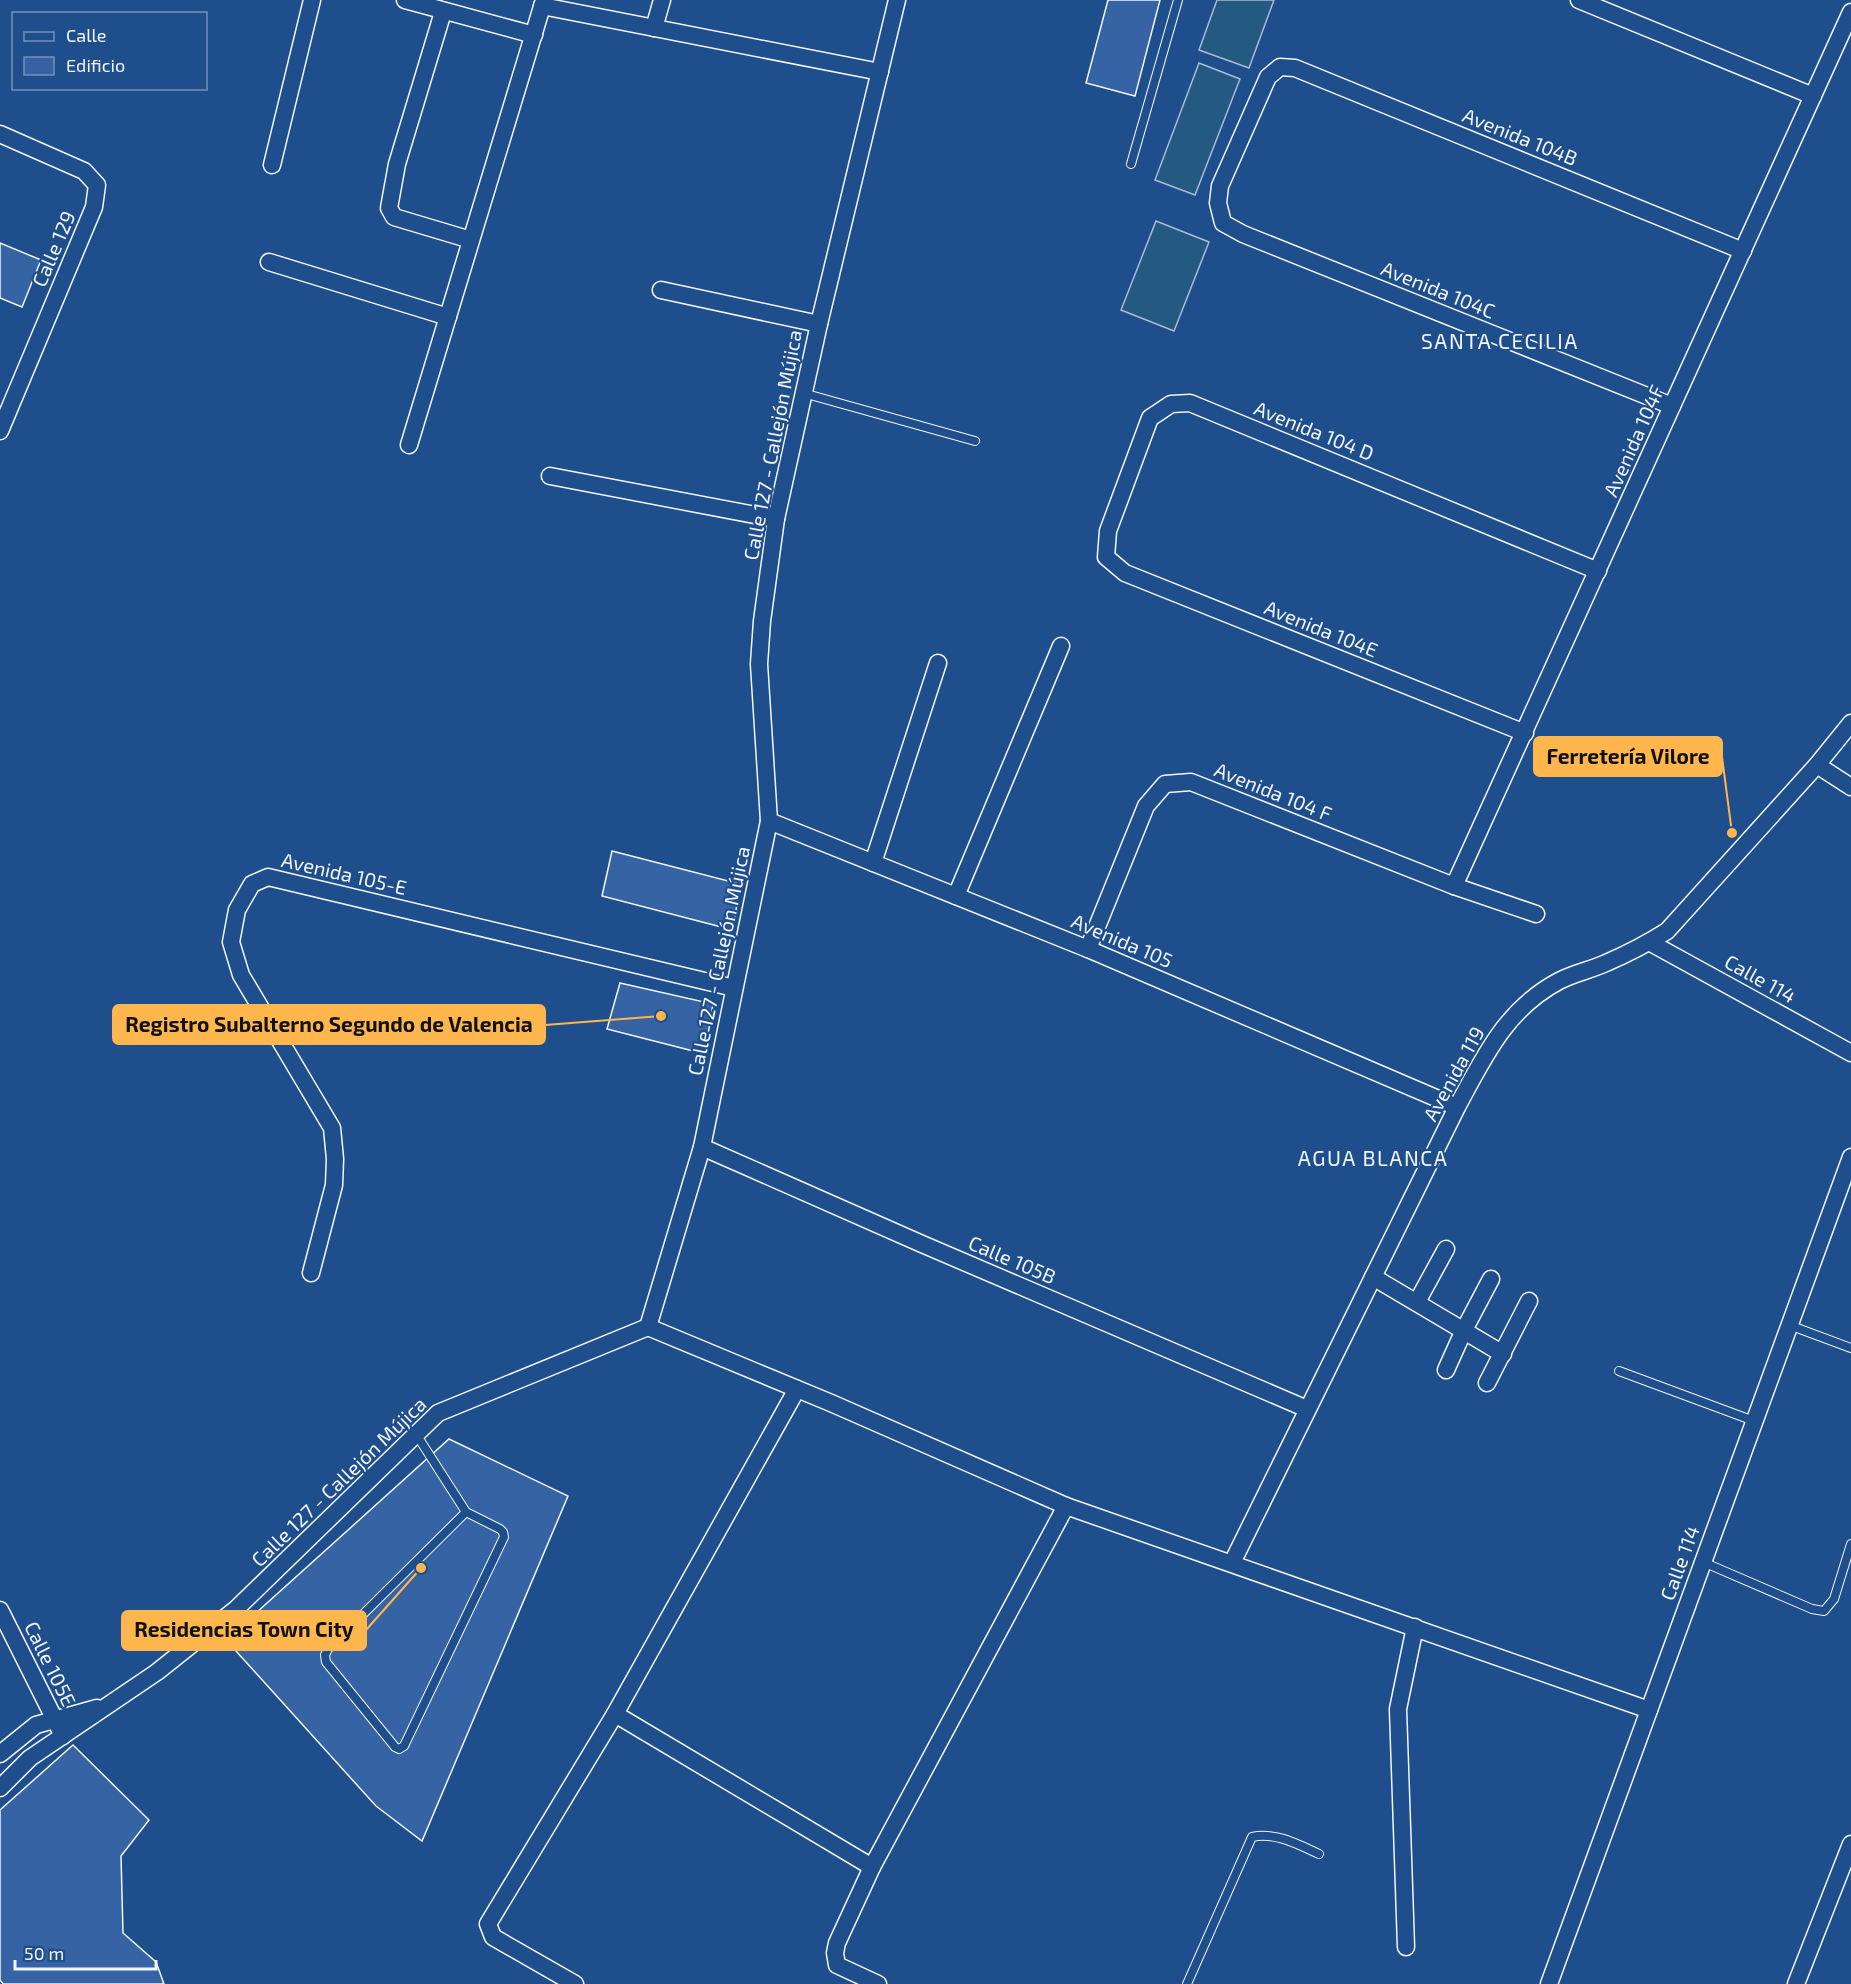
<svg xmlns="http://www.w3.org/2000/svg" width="1851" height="1984" viewBox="0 0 1851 1984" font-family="'Exo 2',sans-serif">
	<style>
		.grass { fill: #245a82; stroke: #a8bbd7; stroke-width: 1.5 }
		.building { fill: #3563a3; stroke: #f2f6ff; stroke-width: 1.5 }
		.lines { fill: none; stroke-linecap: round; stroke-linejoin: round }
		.lane-casing { stroke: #f2f6ff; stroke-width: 10 }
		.street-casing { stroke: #f2f6ff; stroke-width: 19 }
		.lane { stroke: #1f4e8c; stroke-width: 8 }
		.street { stroke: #1f4e8c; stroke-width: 16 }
		.labels { text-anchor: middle; stroke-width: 4.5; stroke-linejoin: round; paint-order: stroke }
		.street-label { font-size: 20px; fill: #f2f6ff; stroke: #1f4e8c }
		.neighbourhood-label { font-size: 21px; letter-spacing: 1.5px; fill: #f2f6ff; stroke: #1f4e8c }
		.leader { fill: none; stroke: #ffb74d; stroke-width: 2 }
		.callout-dot { fill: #ffb74d; stroke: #1f4e8c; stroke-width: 2 }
		.callout { fill: #ffb74d; stroke: #ffb74d; stroke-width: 2 }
		.callout-label { font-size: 21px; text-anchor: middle; font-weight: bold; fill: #111 }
	</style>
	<rect width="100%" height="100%" fill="#1f4e8c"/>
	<g class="grass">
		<polygon points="1217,0 1274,0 1249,68 1199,50"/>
		<polygon points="1199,63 1240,79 1195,195 1155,180"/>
		<polygon points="1156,221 1209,242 1174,331 1121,310"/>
	</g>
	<g class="building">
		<polygon points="1108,0 1160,0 1135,96 1086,83"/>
		<polygon points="0,243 41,260 22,307 0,298"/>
		<polygon points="612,851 740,884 733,930 602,896"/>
		<polygon points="620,983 713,1004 705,1054 607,1029"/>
		<polygon points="449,1439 568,1496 422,1841 376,1806 226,1640"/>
		<polygon points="73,1745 149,1820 121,1856 123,1933 156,1962 164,1984 3,1984 0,1980 0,1810"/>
	</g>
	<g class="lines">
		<defs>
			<g id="lane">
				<polyline points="1131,164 1178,0"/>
				<polyline points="803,393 975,441"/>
				<polyline points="1789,1325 1851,1348"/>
				<polyline points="1619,1371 1754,1421"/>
				<polyline points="416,1434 466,1512 500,1529 503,1532 504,1537 404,1746 399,1749 395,1747 326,1662 325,1655 328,1649 466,1512"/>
				<polyline points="1703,1562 1812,1609 1824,1611 1834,1599 1851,1544"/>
				<path d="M1187,1984L1252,1837C1276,1832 1297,1844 1319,1854"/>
			</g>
			<g id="street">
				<polyline points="405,0 534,35"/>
				<polyline points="1579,0 1813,96"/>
				<polyline points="542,6 880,72"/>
				<polyline points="443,12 397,164 389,208 394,217 471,240"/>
				<polyline points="654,28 662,0"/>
				<polyline points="0,134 84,171 97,185 94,207 0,431"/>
				<polyline points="272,165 312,0"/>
				<polyline points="269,262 448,317"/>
				<polyline points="661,290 819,324"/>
				<polyline points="1672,406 1243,234 1223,223 1218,203 1220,186 1268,77 1280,67 1295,68 1743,251"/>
				<polyline points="409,445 544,0"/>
				<polyline points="550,476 776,519"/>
				<polyline points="1525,733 1125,573 1106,557 1108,531 1150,418 1171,404 1190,403 1598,571"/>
				<polyline points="1817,765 1851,787"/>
				<polyline points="769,821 1088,949 1457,1107"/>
				<polyline points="873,863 938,663"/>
				<polyline points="1454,886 1851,12"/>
				<polyline points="956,896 1061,646"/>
				<polyline points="1649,942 1851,1053"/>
				<polyline points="1088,949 1146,806 1165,784 1191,782 1454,886 1536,914"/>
				<polyline points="702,1147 922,1244 1307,1409"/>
				<polyline points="311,1273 334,1185 335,1159 332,1128 241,975 231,942 237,910 252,884 268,877 734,988"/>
				<polyline points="1373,1277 1503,1354"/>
				<polyline points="1417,1302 1446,1249"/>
				<polyline points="648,1327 831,1403 1066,1506 1649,1710"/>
				<polyline points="1446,1370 1464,1330 1491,1279"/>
				<polyline points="1487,1383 1529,1301"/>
				<path d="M1232,1563L1457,1107C1484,1057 1506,1009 1559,981C1574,973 1591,970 1606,963C1627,954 1648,943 1667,931L1817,765L1851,723"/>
				<polyline points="0,1610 63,1736"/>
				<polyline points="615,1714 872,1867 1066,1506"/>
				<polyline points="0,1754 36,1725 97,1708"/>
				<polyline points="0,1788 30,1758 157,1672 236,1609 438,1413 648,1327 702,1147 769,821 759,664 762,621 776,519 819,324 897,0"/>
				<polyline points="872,1867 837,1943 835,1953 837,1965 878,1984"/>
				<polyline points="1406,1947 1398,1709 1415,1627"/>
				<polyline points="575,1984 493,1937 488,1924 615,1714 797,1389"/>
				<polyline points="1549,1984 1851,1157"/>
				<polyline points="1796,1984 1851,1844"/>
			</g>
		</defs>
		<use href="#lane" class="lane-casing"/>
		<use href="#street" class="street-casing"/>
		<use href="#lane" class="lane"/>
		<use href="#street" class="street"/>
	</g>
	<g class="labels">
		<g class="street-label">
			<text transform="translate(1520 137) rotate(22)" y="7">Avenida 104B</text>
			<text transform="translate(54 249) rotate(-67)" y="7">Calle 129</text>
			<text transform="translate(1438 290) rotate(22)" y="7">Avenida 104C</text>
			<text transform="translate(1314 431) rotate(22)" y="7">Avenida 104 D</text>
			<text transform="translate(1634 441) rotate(-66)" y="7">Avenida 104F</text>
			<text transform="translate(773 445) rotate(-79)" y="7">Calle 127 - Callejón Mújica</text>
			<text transform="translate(1321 629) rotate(22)" y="7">Avenida 104E</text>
			<text transform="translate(1273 792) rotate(22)" y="7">Avenida 104 F</text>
			<text transform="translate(344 874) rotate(13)" y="7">Avenida 105-E</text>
			<text transform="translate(1122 941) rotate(23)" y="7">Avenida 105</text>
			<text transform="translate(719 961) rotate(-78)" y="7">Calle 127 - Callejón Mújica</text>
			<text transform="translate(1760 979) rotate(29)" y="7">Calle 114</text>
			<text transform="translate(1454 1074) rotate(-61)" y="7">Avenida 119</text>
			<text transform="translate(1012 1260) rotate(23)" y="7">Calle 105B</text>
			<text transform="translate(339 1482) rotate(-44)" y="7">Calle 127 - Callejón Mújica</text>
			<text transform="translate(1680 1563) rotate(-70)" y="7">Calle 114</text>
			<text transform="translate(50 1664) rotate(64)" y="7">Calle 105E</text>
		</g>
		<g class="neighbourhood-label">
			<text x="1500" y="349">SANTA CECILIA</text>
			<text x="1373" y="1166">AGUA BLANCA</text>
		</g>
	</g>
	<path class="leader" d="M1732 833L1722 757M661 1016L545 1025M421 1568L366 1630"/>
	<g class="callout-dot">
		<circle cx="1732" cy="833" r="6"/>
		<circle cx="661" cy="1016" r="6"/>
		<circle cx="421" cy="1568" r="6"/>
	</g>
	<g class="callout">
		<rect x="1534" y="737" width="188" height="39" rx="6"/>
		<rect x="113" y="1005" width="432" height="39" rx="6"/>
		<rect x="122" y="1611" width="244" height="39" rx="6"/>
	</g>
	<g class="callout-label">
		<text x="1628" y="764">Ferretería Vilore</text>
		<text x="329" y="1032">Registro Subalterno Segundo de Valencia</text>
		<text x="244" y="1637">Residencias Town City</text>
	</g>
	<rect x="12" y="12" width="195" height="78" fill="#1f4e8c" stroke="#7391ba" stroke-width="1.5"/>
	<rect x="24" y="32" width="30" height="9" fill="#1f4e8c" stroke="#7391ba" stroke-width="1.5"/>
	<text x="66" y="42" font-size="18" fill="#f2f6ff">Calle</text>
	<rect x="24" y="57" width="30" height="18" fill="#3563a3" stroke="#7391ba" stroke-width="1.5"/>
	<text x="66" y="72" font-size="18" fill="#f2f6ff">Edificio</text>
	<path d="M15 1960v9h141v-9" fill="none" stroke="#f2f6ff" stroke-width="3"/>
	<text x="24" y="1960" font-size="18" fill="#f2f6ff" stroke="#1f4e8c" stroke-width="4.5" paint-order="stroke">50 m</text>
</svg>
